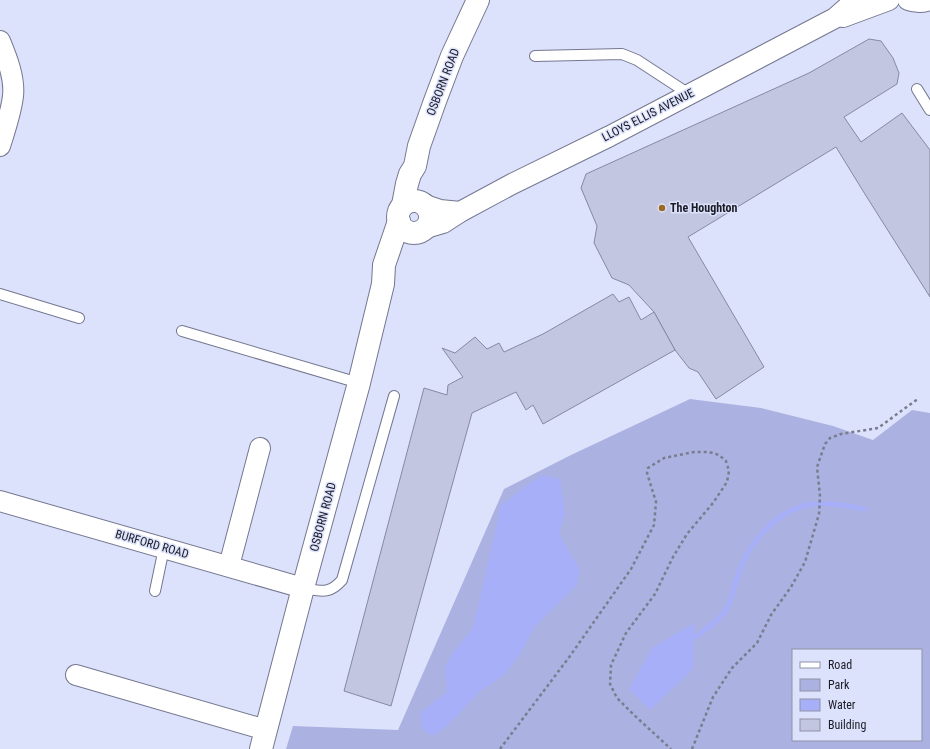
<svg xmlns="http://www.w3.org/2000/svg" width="930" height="749" viewBox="0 0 930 749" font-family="'Roboto Condensed',sans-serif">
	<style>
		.green { fill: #abb1e0; fill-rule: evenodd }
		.water { fill: #a7aff9 }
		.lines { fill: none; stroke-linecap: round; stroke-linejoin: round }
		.stream { stroke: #a7aff9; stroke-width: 5 }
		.building { fill: #c2c6e0; stroke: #8589a1 }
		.service-casing { stroke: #74778f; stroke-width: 12 }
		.minor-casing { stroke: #74778f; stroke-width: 22 }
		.tertiary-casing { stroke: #74778f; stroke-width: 24 }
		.path { stroke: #797d8e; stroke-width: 2.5; stroke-dasharray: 3 3; stroke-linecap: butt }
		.service { stroke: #fff; stroke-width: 10 }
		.minor { stroke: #fff; stroke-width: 20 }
		.tertiary { stroke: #fff; stroke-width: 22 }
		.poi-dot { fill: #9e6a21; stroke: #dde2fc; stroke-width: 1.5 }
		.labels { text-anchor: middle; stroke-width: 3; stroke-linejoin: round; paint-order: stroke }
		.street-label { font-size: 12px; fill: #191b24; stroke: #dde2fc }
		.poi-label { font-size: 12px; font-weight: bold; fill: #191b24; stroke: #dde2fc; text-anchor: start }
	</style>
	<rect width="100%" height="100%" fill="#dde2fc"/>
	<path class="green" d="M690,399L761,408L833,426L873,440L912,410L930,413V749H286L293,726L398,730L504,489L571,455ZM793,650H921V740H793Z"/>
	<g class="water">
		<polygon points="542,475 560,479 565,513 559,533 569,552 580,569 577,585 536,625 518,657 504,675 478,693 458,715 443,729 432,736 422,728 420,713 447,692 445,668 452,654 473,628 501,505 526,486"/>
		<polygon points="694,623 693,669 650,710 629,689 652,648"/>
	</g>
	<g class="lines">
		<path class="stream" d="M694,638C704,630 718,622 726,610C732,601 735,581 740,569C751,542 773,515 803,506C821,501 845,505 864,509"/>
	</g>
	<g class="building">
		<polygon points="869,39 881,41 893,58 899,73 897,84 844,117 861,142 902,113 930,150 930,297 863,191 836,147 688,237 764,367 716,399 698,372 689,368 675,350 654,312 629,285 612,278 594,243 597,226 581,188 586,174 809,73"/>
		<polygon points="613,294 619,302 629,297 641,320 654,312 675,350 543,424 533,405 526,410 516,392 472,413 391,706 344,691 424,388 447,395 448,385 463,377 442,348 455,353 475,337 487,349 499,343 504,352 543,334"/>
	</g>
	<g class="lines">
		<defs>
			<g id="service">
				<polyline points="535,56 622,54 637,60 689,94"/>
				<polyline points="917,89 930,110"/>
				<polyline points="0,294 79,318"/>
				<polyline points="182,331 359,383"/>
				<path d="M303,588C321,591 329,595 342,580L394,396"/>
				<polyline points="155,591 164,548"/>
			</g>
			<g id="minor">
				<path d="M908,0C916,3 922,3 930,0"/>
				<polyline points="843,17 889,0"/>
				<path d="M0,41C7,58 15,78 13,96C11,113 5,130 0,146"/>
				<polyline points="425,205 440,210 460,212"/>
				<polyline points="426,228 443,223 460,212 512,184 610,136 835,18 851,4 858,0"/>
				<polyline points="0,501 303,588"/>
				<polyline points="229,566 260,448"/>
				<polyline points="76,675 266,730"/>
			</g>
			<g id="tertiary">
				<circle cx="414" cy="217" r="16"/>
				<polyline points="403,205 407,184 410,174 415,166 419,146 435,101 452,56 478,0"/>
				<polyline points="261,749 303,588 359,383 383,284 384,265 399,221"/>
			</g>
		</defs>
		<use href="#service" class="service-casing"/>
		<use href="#minor" class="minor-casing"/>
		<use href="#tertiary" class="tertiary-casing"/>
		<g class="path">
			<polyline points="500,749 570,656 631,569 654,525 656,502 647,473 648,468 664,458 694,452 709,452 719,455 726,461 729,471 727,482 713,503 687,534 673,557 655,594 626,633 611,665 610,684 617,698 634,715 671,749"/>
			<polyline points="692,749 713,697 732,668 757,643 771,615 791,587 805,562 819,514 820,496 817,467 825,444 830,438 841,434 878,428 919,398"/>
		</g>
		<use href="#service" class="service"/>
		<use href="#minor" class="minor"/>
		<use href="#tertiary" class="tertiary"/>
	</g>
	<circle class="poi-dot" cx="662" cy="208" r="4"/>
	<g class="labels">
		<g class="street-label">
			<text transform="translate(443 82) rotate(-69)" y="4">OSBORN ROAD</text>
			<text transform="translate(648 115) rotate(-27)" y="4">LLOYS ELLIS AVENUE</text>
			<text transform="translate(323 517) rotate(-75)" y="4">OSBORN ROAD</text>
			<text transform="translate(152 544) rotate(16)" y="4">BURFORD ROAD</text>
		</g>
		<g class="poi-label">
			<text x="670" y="212">The Houghton</text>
		</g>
	</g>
	<rect x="792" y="649" width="130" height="92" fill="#dde2fc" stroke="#8f92a6"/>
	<rect x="800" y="662" width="20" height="6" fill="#ffffff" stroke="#8f92a6"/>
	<text x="828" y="669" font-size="12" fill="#191b24">Road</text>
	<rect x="800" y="679" width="20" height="12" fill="#abb1e0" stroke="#8f92a6"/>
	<text x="828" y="689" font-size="12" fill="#191b24">Park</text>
	<rect x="800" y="699" width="20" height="12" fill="#a7aff9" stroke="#8f92a6"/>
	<text x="828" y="709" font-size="12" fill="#191b24">Water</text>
	<rect x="800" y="719" width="20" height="12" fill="#c2c6e0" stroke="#8f92a6"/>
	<text x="828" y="729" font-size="12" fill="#191b24">Building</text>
</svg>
